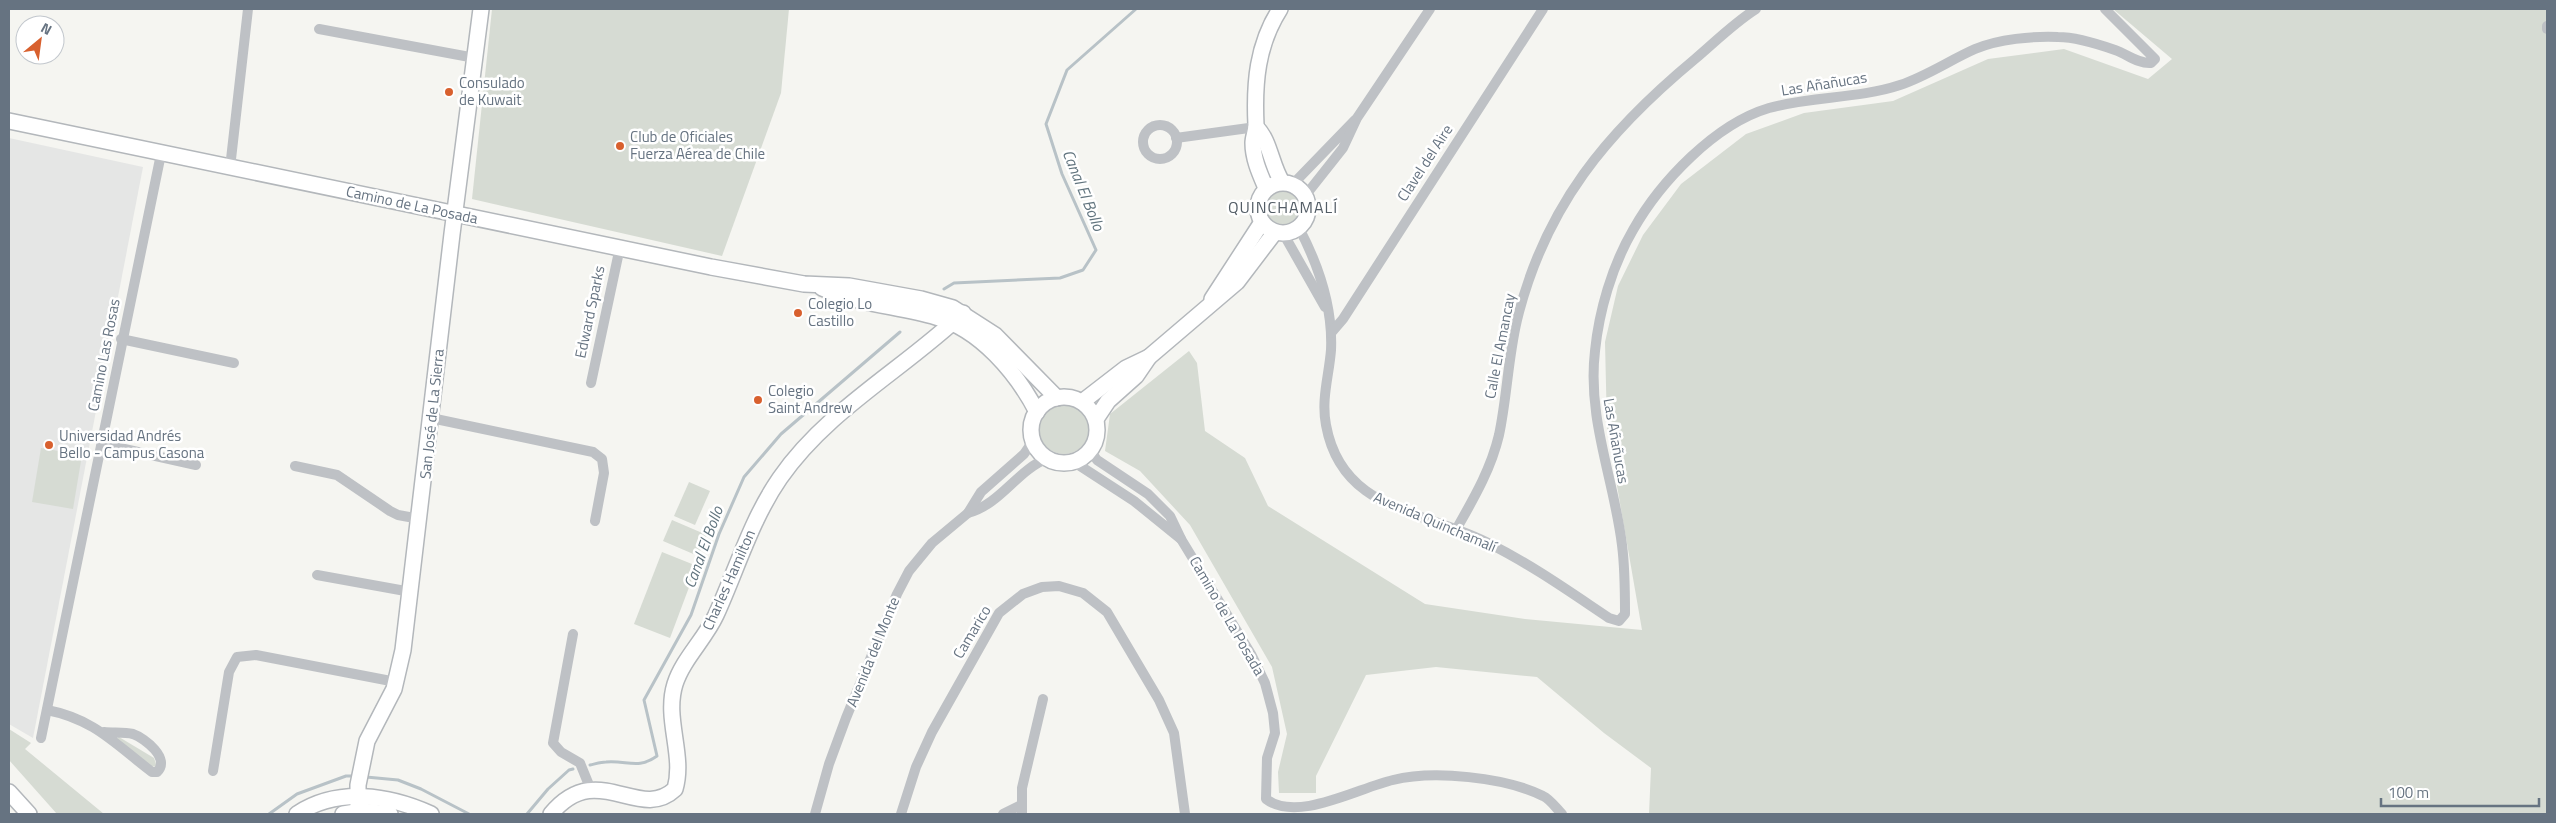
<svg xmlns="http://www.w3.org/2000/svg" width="2556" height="823" viewBox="0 0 2556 823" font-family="'Titillium Web',sans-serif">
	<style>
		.built { fill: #e5e6e5 }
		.green { fill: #d6dbd3 }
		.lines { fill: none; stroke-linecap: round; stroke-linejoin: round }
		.stream { stroke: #b8c2c7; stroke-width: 3 }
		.secondary-casing { stroke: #b3b7bb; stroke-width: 18 }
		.street { stroke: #bec1c5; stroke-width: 10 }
		.secondary { stroke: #fff; stroke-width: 15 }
		.poi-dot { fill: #d8602e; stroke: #fff; stroke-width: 2 }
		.labels { text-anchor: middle; stroke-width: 5; stroke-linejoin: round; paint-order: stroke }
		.poi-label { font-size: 15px; fill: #667381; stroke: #fff; text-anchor: start }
		.street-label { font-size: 15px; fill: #667381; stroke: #fff }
		.water-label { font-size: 16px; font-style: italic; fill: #61747e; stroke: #fff }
		.neighbourhood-label { font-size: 16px; letter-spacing: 1px; fill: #535d66; stroke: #fff }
	</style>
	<rect width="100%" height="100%" fill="#f5f5f1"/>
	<polygon class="built" points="9,138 143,167 33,738 9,724"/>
	<g class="green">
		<polygon points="492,9 789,9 781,93 722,256 472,199"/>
		<polygon points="2113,9 2547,9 2547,814 1649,814 1651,768 1604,733 1537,677 1436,667 1366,675 1316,776 1316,793 1279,793 1278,772 1287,734 1272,667 1190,525 1140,471 1105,451 1110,414 1189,351 1197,363 1205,431 1245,458 1268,506 1425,604 1525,619 1642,630 1607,428 1605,342 1618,286 1643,235 1681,184 1746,134 1804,113 1893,101 1988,59 2064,49 2148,79 2172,59"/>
		<circle cx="1282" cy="208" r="18"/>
		<circle cx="1064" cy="429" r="25"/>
		<polygon points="41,448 82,455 73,509 32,502"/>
		<polygon points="689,482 710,491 695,525 674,516"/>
		<polygon points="672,520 707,535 698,556 663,541"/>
		<polygon points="662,552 697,566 670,638 634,624"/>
		<polygon points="9,729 31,743 25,749 104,814 57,814 9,760"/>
		<polygon points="119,737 154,758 157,767 151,766 115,739"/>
	</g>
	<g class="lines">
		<g class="stream">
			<polyline points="944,289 954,283 1060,278 1083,270 1096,250 1062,174 1046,124 1067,70 1136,9"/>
			<path d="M590,765C595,764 601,762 606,762C627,760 638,770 657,756L644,700L691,615L719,534L744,477L781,434L900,332"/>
			<polyline points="366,777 398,780 421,789 469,814"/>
			<polyline points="269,814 297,794 346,776 353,776"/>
			<polyline points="527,814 548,789 569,770 573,769"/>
		</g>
		<defs>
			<g id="secondary">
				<polyline points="9,121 711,267 804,284 849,286 921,299 953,308 995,335 1057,398"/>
				<path d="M1256,127C1270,140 1271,165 1282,182"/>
				<circle cx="1283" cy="208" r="25"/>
				<path d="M1266,188C1260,174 1253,159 1253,143C1253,137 1256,131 1256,125C1254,83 1257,45 1280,9"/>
				<path d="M822,288C858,304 898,306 936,317C980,329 1017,373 1037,412"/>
				<polyline points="1212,299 1262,222"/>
				<circle cx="1064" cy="430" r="33"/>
				<polyline points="1082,402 1126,368 1149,357"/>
				<polyline points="1096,419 1108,401 1136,376 1149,357 1237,282 1275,232"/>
				<polyline points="9,792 29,814"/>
				<polyline points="358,812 358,785 367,741 394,689 403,650 452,234 481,9"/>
				<path d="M297,814C338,787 389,795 431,814"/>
				<polyline points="343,814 362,811 390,814"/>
				<path d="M551,814C597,758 639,823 675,789C685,755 664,719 675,684C683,659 705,639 716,615C737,569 751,520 780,478C827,410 904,369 963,313"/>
			</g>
		</defs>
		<use href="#secondary" class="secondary-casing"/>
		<g class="street">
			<polyline points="2547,26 2547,29"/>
			<polyline points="319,29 475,58"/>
			<circle cx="1160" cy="142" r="17"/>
			<polyline points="1176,138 1256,127"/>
			<polyline points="230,168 248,9"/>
			<polyline points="1293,184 1355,120"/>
			<polyline points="1305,196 1343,148 1357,118 1430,9"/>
			<path d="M1299,228C1319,266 1333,306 1331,350C1329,376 1321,399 1326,425C1342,513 1426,510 1490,544C1532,565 1570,592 1609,618L1619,621L1625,614C1625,591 1625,568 1622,545C1614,479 1587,419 1595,351C1599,311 1612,266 1633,230C1660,182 1715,124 1769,108C1812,96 1858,99 1900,85C1927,76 1950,60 1975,49C1999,39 2032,36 2058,37C2075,37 2098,44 2115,50C2127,54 2138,64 2151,63L2155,59L2105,9"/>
			<polyline points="1283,233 1325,307"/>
			<polyline points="1331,333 1343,319 1543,9"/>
			<polyline points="121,339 234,363"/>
			<polyline points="591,383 620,247"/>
			<polyline points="431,418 593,452 602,459 604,473 595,521"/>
			<polyline points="102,444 196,465"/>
			<path d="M1090,450L1097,460L1148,494L1170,516L1181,539L1251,654L1265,683L1273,713L1275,733L1267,758L1266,799C1297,823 1358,788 1393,780C1433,770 1505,777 1543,796C1550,799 1556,808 1562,814"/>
			<polyline points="1074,462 1134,501 1181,539"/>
			<polyline points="295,466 337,475 390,511 398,515 420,519"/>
			<path d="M968,513C1001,504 1017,470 1048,458"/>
			<path d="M1457,528C1474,498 1491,469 1499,435C1507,397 1508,358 1517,320C1545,206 1607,132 1695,59C1715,42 1734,23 1756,9"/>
			<polyline points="317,575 411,592"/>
			<polyline points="573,634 553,743 561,752 580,763 591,790"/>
			<path d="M47,710C94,719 115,744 152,772H157C171,759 145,738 133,734C124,732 113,733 104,732"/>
			<polyline points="41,738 161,154"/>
			<polyline points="213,771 229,672 237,657 256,655 396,682"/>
			<polyline points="815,814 829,764 846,718 897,594 909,571 932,543 968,513 981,492 1024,454 1033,441"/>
			<polyline points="901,814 916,767 932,732 999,613 1023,594 1042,587 1059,586 1083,593 1107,612 1159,700 1174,733 1185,814"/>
			<polyline points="1003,814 1021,805"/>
			<polyline points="1022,814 1022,788 1043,699"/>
		</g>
		<use href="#secondary" class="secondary"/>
	</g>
	<g class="poi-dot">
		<circle cx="449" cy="92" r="5"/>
		<circle cx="620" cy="146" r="5"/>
		<circle cx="798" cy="313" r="5"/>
		<circle cx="758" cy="400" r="5"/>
		<circle cx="49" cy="445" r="5"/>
	</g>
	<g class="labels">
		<g class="poi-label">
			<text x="459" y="88">Consulado<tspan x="459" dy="17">de Kuwait</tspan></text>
			<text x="630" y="142">Club de Oficiales<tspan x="630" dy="17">Fuerza Aérea de Chile</tspan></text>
			<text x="808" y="309">Colegio Lo<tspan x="808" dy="17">Castillo</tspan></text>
			<text x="768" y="396">Colegio<tspan x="768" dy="17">Saint Andrew</tspan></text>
			<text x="59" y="441">Universidad Andrés<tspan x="59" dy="17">Bello - Campus Casona</tspan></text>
		</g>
		<g class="street-label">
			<text transform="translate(1824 84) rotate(-9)" y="5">Las Añañucas</text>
			<text transform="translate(1425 163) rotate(-57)" y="5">Clavel del Aire</text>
			<text transform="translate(412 205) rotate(12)" y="5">Camino de La Posada</text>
			<text transform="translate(590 312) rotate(-78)" y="5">Edward Sparks</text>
			<text transform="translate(1500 346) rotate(-79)" y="5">Calle El Amancay</text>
			<text transform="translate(104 355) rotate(-79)" y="5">Camino Las Rosas</text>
			<text transform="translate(432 414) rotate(-84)" y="5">San José de La Sierra</text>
			<text transform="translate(1616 441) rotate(80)" y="5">Las Añañucas</text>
			<text transform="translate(1435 522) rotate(23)" y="5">Avenida Quinchamalí</text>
			<text transform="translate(729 580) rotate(-66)" y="5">Charles Hamilton</text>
			<text transform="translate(1227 616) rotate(60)" y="5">Camino de La Posada</text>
			<text transform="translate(972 632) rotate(-59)" y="5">Camarico</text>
			<text transform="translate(873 652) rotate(-68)" y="5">Avenida del Monte</text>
		</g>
		<g class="water-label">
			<text transform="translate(1084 190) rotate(68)" y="6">Canal El Bollo</text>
			<text transform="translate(703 547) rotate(-70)" y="6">Canal El Bollo</text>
		</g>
		<g class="neighbourhood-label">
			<text x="1283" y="213">QUINCHAMALÍ</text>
		</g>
	</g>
	<rect width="2556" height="823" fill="none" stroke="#667381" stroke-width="20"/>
	<g transform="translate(40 40) rotate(29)"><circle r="24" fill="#ffffff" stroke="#c2c7cd"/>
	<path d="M0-4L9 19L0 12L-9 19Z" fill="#d8602e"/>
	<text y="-8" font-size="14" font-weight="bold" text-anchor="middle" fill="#667381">N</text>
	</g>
	<path d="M2381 798v8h158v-8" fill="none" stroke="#667381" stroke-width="2.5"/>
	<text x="2388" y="798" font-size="15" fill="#667381" stroke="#ffffff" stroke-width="4" paint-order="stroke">100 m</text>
</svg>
